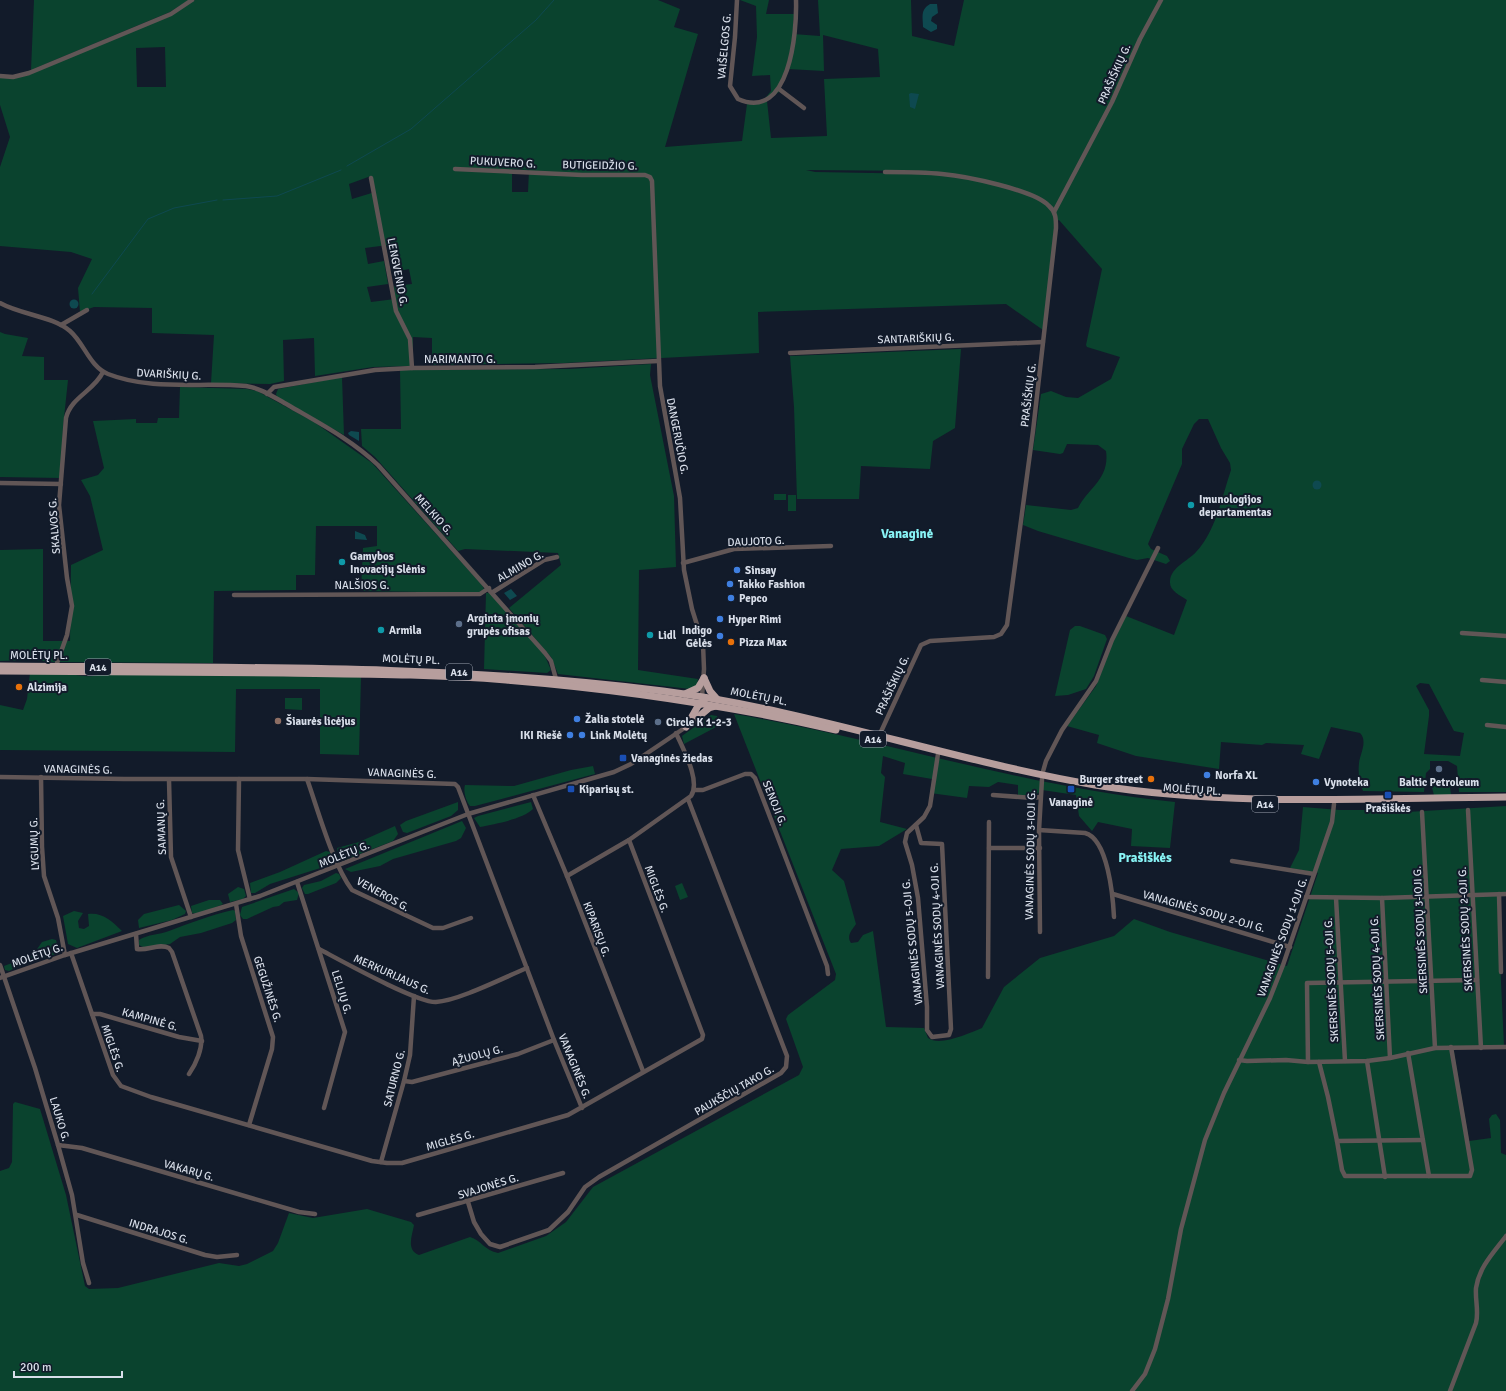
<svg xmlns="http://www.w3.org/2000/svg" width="1506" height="1391" viewBox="0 0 1506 1391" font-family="Signika,sans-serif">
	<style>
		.green { fill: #0a432e; fill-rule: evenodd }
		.water { fill: #0e4950 }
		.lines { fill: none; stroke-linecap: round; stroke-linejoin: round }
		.stream { stroke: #0e4950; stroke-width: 1 }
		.minor { stroke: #615656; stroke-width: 4.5 }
		.trunk { stroke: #b79e9d; stroke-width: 7 }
		.culture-dot { fill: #0f9aa8; stroke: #121b2a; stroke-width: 1.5 }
		.shop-dot { fill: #3f7fe0; stroke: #121b2a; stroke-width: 1.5 }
		.service-dot { fill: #5c6f8a; stroke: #121b2a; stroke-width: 1.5 }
		.food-dot { fill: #e8710a; stroke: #121b2a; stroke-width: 1.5 }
		.education-dot { fill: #8d6e63; stroke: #121b2a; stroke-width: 1.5 }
		.transit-dot { fill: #1a4fb4; stroke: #121b2a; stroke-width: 1.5 }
		.labels { text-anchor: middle; stroke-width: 4; stroke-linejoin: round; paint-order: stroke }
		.shield { fill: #121b2a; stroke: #9da4b0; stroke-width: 1 }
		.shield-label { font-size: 10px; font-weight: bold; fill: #d8dee9 }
		.street-label { font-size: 11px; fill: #d8dee9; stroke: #121b2a }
		.poi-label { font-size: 11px; font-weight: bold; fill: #d8dee9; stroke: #121b2a; text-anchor: start }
		.quarter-label { font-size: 13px; font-weight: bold; fill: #88f4f6; stroke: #121b2a }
	</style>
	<rect width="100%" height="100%" fill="#121b2a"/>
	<g class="green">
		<polygon points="34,0 189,0 170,12 31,70"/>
		<path d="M195,0H658L680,9L674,27L698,34L665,147L742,141L747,104L762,102L771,91L770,75L752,76L757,37L756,6L740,0H769L766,14H794L793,34L820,36L818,0H911L912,36L954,46L964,0H1506V792H1459L1457,766L1448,761H1430V769L1426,773L1424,792L1363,791C1359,782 1358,773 1359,763C1360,754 1368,741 1360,733L1331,727L1319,759L1301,754L1304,745L1266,743L1262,745L1221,742L1219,769L1136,756L1097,743L1099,735L1067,726L1096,686L1114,639L1126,616L1174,635L1187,600C1180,595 1169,591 1170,581C1171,567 1188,561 1196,552C1216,531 1222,496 1231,470L1230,463L1221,448L1208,419H1199L1194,424L1182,449V464L1148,544L1151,549L1167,556L1170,561L1166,564L1148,558L1137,560L1129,558L1038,531L1023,525L1026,505L1071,510L1078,508C1088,488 1110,479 1106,451L1098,445L1067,444L1063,453L1060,454L1033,450L1041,394L1051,391L1066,397L1078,398L1111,379L1120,357L1087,347L1086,345L1102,269L1059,220L1055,222L1043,330L1006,304L758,312L759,353L564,363L432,365V338L413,337V366L373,367L315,376L314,338L283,340L284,381L270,384L211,383L214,335L152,333V308L94,307L80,312L78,288L92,259L71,252L0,246V167L10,137L0,105V77L10,78L172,15ZM823,35L878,49L880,77L824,79L827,136L771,138L767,101L779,92L788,69L824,71ZM165,47L166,87H137L136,48ZM512,169L529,170L528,192H512ZM806,170L929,171V174L815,172ZM371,176L375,192L352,199L349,184ZM388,245L393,272L409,269L412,284L394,286L395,299L371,302L367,287L388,284L384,261L368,264L365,248ZM1420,683L1429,684L1454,731L1464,733L1460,756L1424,754L1429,716V710L1416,686Z"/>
		<polygon points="0,332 5,334 28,338 22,356 44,357 44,380 68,380 63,427 61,478 0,477"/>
		<polygon points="961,349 955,428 933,441 930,469 861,466 859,499 797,499 794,407 790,356"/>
		<polygon points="651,364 650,375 674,496 676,567 639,570 638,670 698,679 697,685 690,689 558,674 551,657 509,608 561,565 558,553 465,549 458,551 375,457 362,446 361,429 401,429 400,370 569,369"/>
		<polygon points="342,377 344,435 277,397 276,394 278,389"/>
		<polygon points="180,387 247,389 257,391 314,422 372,463 482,585 486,593 490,593 544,654 551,670 547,673 484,669 486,593 361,591 363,548 377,546 377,526 316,526 315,575 296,575 296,590 214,591 213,663 54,662 31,660 0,661 0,550 43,549 43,641 70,641 71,565 103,550 90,496 81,480 98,475 104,468 93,421 136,419 136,423 157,423 158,418 179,418"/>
		<rect x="774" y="494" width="12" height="6"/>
		<rect x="788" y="495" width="8" height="16"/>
		<polygon points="1075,626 1080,626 1105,635 1107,639 1094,676 1086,689 1068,695 1055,696 1070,630"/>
		<path d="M30,673C43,674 57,673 69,674C82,676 89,678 101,674L361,677L359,755L320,754V689H236L235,752L0,750V705L23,710L27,699Z"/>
		<polygon points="285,698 302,698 302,710 285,709"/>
		<path d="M734,714C882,739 1025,787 1175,802L1170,848L1131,846L1132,829L1098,822L1092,831L1079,816L1076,795L1042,790L1034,796L1018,795V785L998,782L989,787L969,786L967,798L930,793L932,779L903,774L905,763L883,756L881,773L885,777L880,822L907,829L879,846L841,849L832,870L844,881L856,924C852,930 846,936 851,943L858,942L863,935L873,931L886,1027L924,1028L928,1038C940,1047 969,1033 982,1028L1004,987L1040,958L1114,936L1134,919L1170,932L1287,966L1318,873L1290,868L1299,850L1303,807L1340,810H1380L1391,813L1506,806V896H1497L1504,1046H1453L1469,1141L1491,1138L1489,1119L1492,1115L1496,1114L1500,1120L1501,1153L1506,1155V1391H0V1171L9,1168L12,1162L13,1104L15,1102L40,1109L66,1195L85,1286L89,1289L118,1288L219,1263L239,1266L247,1264L273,1251L278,1243L289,1213L313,1218L367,1209L411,1222L414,1225C412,1236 406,1250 419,1255L470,1237C481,1240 485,1251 498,1253L546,1236L566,1222L593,1187L799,1075L803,1067L786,1019L788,1015L835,980L836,974Z"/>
		<polygon points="711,715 717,716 720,722 720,725 684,744 682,736"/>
		<path d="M593,766L595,774L591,775L475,806H470C466,801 463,791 465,785L514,786L571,770Z"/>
		<polygon points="1434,786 1450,787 1451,795 1434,795 1432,788"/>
		<polygon points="458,802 458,810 451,816 407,833 403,832 400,825 406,821"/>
		<path d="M531,802L533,809C523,819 495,824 480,827L474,818L478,816Z"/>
		<polygon points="462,821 466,828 461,838 456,841 393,859 380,866 351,872 345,869"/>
		<polygon points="395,826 398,834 393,841 342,861 339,859 337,848 359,842"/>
		<polygon points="326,851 330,852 334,861 333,864 270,884 255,893 251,893 250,883 280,872"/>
		<polygon points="336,873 339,874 341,878 336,883 308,894 305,894 302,888 304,885 321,881"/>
		<polygon points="682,883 688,897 680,900 675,886"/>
		<polygon points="238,887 244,889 246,896 243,899 230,902 228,894"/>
		<polygon points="294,889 299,893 297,900 284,902 279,906 273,907 247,919 243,919 240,915 242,907"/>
		<path d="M209,900H220L223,904C217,907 198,915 192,913L191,906Z"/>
		<polygon points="179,905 186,911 185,914 172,920 139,928 138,920 144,914"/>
		<path d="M233,910L235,911L236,920L232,923L201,933L180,937L170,944L145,948L139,945V940C148,934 159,935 169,931C190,923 211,915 233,910Z"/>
		<path d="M74,911L83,913L78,921L79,928L84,929L89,926L88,914C102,912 112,921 122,931L77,948L68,944L63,916Z"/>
		<polygon points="52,939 56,940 59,951 56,954 23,964 9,971 5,970 4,966 33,955 42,942"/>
	</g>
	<g class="water">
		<path d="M930,4H937L938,13L932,17L931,21L937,25V29L931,32L923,27C923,17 920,10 930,4Z"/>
		<polygon points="911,93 919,94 915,109 910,107 909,94"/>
		<circle cx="74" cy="304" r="4.5"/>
		<polygon points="351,431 359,432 359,441 349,435 348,433"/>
		<circle cx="1317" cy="485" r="4.5"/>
		<polygon points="355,531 365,535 367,540 355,539"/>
		<polygon points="511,589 517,596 510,600 504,593"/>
	</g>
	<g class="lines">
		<g class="stream">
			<polyline points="347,166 411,129 536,20 554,0"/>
			<polyline points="223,200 277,196 341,170"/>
			<polyline points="92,294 148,219 174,208 217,200"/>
		</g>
		<g class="minor">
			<path d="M737,0L735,37L730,86L738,99C790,122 797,32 796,0"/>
			<polyline points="0,76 13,77 29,73 171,14 192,0"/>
			<polyline points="779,89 804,108"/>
			<polyline points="455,169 582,175 645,175 650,177 652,181 660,386 680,498 684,570 692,609 703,644 704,669 702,697"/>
			<polyline points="371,178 396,311 410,339 412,368"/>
			<polyline points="1054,212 1112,102 1140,39 1161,0"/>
			<path d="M0,303C21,315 53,316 70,331C84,343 90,367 108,374C151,391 201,382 246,386C261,388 275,398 288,405C319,423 352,440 378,465L545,653L551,661L556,679"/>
			<polyline points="61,325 87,310"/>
			<polyline points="790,353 1043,342"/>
			<polyline points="267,394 274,387 375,370 412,368 535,367 658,361"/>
			<polyline points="0,483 61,484"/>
			<polyline points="683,563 734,549 831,546"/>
			<polyline points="493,592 544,560 557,557"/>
			<polyline points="234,595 480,594 489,588"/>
			<polyline points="1462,633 1506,636"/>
			<path d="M56,666L67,635L72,606L67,578L59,505L66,418C71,397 94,391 103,372"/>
			<polyline points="1482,680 1506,682"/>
			<polyline points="1487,725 1506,727"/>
			<path d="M879,736L921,645L930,641L994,637L1001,634L1007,625L1033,431L1056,228C1056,219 1056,212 1049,206C1035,190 965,176 942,174C923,172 904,172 885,172"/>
			<polyline points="1042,775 1046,761 1062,730 1096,681 1112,640 1158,548"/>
			<polyline points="0,777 124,779 307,779 455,784 458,787 554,1040 582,1108"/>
			<polyline points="41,777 42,847 44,876 58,918 65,955"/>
			<polyline points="239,779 238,850 250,899"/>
			<path d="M307,779C318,810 333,865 352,890L433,928H443L471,918"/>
			<polyline points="169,780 171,857 191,917"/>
			<polyline points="695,790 703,790 745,774 751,774 755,778 827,966 828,974"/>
			<polyline points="533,795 567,876 643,1071"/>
			<polyline points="993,795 1033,798 1040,797"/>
			<polyline points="1468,810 1481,1048"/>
			<polyline points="1422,812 1435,1048"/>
			<polyline points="916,825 921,843 942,844 951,1029 949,1035 932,1037 927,1030 927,1007 918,898 912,865 905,842 907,833 924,817 930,806 938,754"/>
			<path d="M1039,830L1085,833C1108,839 1113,897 1114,917"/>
			<polyline points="989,848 1040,848"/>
			<polyline points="1232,861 1314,874"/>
			<path d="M567,876L629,840L691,796C701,781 683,749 676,733"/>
			<polyline points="297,882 345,1032 324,1108"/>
			<polyline points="1113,894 1290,947"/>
			<polyline points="1499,894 1501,972"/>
			<polyline points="1306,897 1382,898 1506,894"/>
			<polyline points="1336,898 1345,1061"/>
			<polyline points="1382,898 1390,1058"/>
			<polyline points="236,904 241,936 273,1037 272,1049 249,1125"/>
			<polyline points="1040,932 1039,830 1042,779"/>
			<path d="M136,934L137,949C148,951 159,943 169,948L172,952L201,1036C203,1048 196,1064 189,1074"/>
			<path d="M319,949C340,960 417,1003 436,1002C458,1001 505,977 527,968"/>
			<polyline points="71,953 113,1075 121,1086 151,1097 372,1161 387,1163 402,1163 568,1115 702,1039 703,1035 629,840"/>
			<polyline points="0,965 35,1068 58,1145 72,1195 83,1263 89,1283"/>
			<polyline points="988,977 989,822"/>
			<polyline points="0,978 65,955 260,896 468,814 614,772 631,764 686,727"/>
			<polyline points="92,1014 100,1014 179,1037 202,1041"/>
			<polyline points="1408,1053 1429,1176"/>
			<polyline points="1239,1060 1247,1061 1286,1060 1308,1062 1367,1061 1390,1058 1435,1048 1506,1047"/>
			<polyline points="1367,1061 1385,1177"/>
			<polyline points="1308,1062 1307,983 1477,980"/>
			<polyline points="1319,1062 1328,1097 1337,1141 1423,1140"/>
			<polyline points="404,1081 412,1082 518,1054 554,1040"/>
			<polyline points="1337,1141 1342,1170 1345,1176 1470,1176 1472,1170 1451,1047"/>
			<polyline points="58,1145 82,1148 299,1212 315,1214"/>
			<polyline points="381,1162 404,1081 410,1055 414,996"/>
			<polyline points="468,1202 474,1222 481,1234 490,1244 500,1247 549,1230 568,1212 585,1187 599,1177 781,1073 786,1067 787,1056 688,799"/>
			<polyline points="77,1215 205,1255 217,1257 237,1255"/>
			<polyline points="418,1215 563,1173"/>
			<polyline points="1132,1391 1145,1374 1155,1349 1168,1299 1181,1229 1205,1140 1224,1093 1270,998 1283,965 1332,822 1334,804"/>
			<path d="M1450,1391L1476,1323C1479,1311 1475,1300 1476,1288C1479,1267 1494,1252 1506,1236"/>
		</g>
		<g class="trunk">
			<path d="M0,666C221,668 443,663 663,691C809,710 949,760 1095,785C1231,807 1369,798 1506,797"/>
			<path d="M0,671C94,672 188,673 283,673C357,674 432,674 506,680C617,689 727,705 836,730"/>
			<polyline points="704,678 710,691 717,699"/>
			<polyline points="685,694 698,688 704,678"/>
			<polyline points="691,723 709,708 716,706"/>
			<polyline points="686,727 698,706 704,701"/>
		</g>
	</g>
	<g class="culture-dot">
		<circle cx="1191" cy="505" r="4"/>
		<circle cx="342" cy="562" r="4"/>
		<circle cx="381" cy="630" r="4"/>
		<circle cx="650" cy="635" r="4"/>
	</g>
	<g class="shop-dot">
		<circle cx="737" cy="570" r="4"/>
		<circle cx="730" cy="584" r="4"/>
		<circle cx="731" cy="598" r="4"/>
		<circle cx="720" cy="619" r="4"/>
		<circle cx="720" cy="636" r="4"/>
		<circle cx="577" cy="719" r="4"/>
		<circle cx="570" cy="735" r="4"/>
		<circle cx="582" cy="735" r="4"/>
		<circle cx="1207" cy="775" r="4"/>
		<circle cx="1316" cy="782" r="4"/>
	</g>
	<g class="service-dot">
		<circle cx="459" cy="624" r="4"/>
		<circle cx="658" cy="722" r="4"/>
		<circle cx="1439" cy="769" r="4"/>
	</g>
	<g class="food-dot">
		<circle cx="731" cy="642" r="4"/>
		<circle cx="19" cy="687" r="4"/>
		<circle cx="1151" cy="779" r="4"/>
	</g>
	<circle class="education-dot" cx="278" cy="721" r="4"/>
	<g class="transit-dot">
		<rect x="619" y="754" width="8" height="8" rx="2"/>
		<rect x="567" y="785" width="8" height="8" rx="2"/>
		<rect x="1067" y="785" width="8" height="8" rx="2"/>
		<rect x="1384" y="791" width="8" height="8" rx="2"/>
	</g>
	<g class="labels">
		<g class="shield">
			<rect x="85" y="659" width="26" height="16" rx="3"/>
			<rect x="446" y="664" width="26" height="16" rx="3"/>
			<rect x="860" y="731" width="26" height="16" rx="3"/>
			<rect x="1252" y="796" width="26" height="16" rx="3"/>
		</g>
		<g class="shield-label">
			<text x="98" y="671">A14</text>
			<text x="459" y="676">A14</text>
			<text x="873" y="743">A14</text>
			<text x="1265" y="808">A14</text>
		</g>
		<g class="street-label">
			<text transform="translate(724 46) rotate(-85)" y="4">VAIŠELGOS G.</text>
			<text transform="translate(1114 74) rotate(-66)" y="4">PRAŠIŠKIŲ G.</text>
			<text transform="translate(503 162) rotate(3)" y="4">PUKUVERO G.</text>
			<text transform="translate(600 165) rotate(1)" y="4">BUTIGEIDŽIO G.</text>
			<text transform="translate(398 272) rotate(79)" y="4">LENGVENIO G.</text>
			<text transform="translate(916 338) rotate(-2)" y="4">SANTARIŠKIŲ G.</text>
			<text x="460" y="363">NARIMANTO G.</text>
			<text transform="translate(169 374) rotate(3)" y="4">DVARIŠKIŲ G.</text>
			<text transform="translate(1028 395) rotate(-83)" y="4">PRAŠIŠKIŲ G.</text>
			<text transform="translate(678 436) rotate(79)" y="4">DANGERUČIO G.</text>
			<text transform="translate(434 514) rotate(48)" y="4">MELKIO G.</text>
			<text transform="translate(54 526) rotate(-94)" y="4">SKALVOS G.</text>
			<text transform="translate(756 541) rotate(-2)" y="4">DAUJOTO G.</text>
			<text transform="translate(520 566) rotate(-30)" y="4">ALMINO G.</text>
			<text x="362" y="589">NALŠIOS G.</text>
			<text x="39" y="659">MOLĖTŲ PL.</text>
			<text transform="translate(411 659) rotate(2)" y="4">MOLĖTŲ PL.</text>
			<text transform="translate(892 685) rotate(-65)" y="4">PRAŠIŠKIŲ G.</text>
			<text transform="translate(759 696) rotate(11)" y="4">MOLĖTŲ PL.</text>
			<text transform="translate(78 769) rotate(1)" y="4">VANAGINĖS G.</text>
			<text transform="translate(402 773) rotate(2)" y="4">VANAGINĖS G.</text>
			<text transform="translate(1192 789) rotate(4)" y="4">MOLĖTŲ PL.</text>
			<text transform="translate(775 803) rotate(68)" y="4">SENOJI G.</text>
			<text transform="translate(161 827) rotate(-92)" y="4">SAMANŲ G.</text>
			<text transform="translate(34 844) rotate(-92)" y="4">LYGUMŲ G.</text>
			<text transform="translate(344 854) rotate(-22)" y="4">MOLĖTŲ G.</text>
			<text transform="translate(1030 855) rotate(-89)" y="4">VANAGINĖS SODŲ 3-IOJI G.</text>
			<text transform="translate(657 889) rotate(69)" y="4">MIGLĖS G.</text>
			<text transform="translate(383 894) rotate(29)" y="4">VENEROS G.</text>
			<text transform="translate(1204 911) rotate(16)" y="4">VANAGINĖS SODŲ 2-OJI G.</text>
			<text transform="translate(937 926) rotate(-93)" y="4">VANAGINĖS SODŲ 4-OJI G.</text>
			<text transform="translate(597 929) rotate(69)" y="4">KIPARISŲ G.</text>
			<text transform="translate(1465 929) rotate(-93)" y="4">SKERSINĖS SODŲ 2-OJI G.</text>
			<text transform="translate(1420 930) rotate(-93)" y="4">SKERSINĖS SODŲ 3-IOJI G.</text>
			<text transform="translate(1282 937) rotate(-70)" y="4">VANAGINĖS SODŲ 1-OJI G.</text>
			<text transform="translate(912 942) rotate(-96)" y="4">VANAGINĖS SODŲ 5-OJI G.</text>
			<text transform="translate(37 955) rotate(-19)" y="4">MOLĖTŲ G.</text>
			<text transform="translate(392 974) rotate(24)" y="4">MERKURIJAUS G.</text>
			<text transform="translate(1377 978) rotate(-93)" y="4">SKERSINĖS SODŲ 4-OJI G.</text>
			<text transform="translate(1331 980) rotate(-93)" y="4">SKERSINĖS SODŲ 5-OJI G.</text>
			<text transform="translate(268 989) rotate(72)" y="4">GEGUŽINĖS G.</text>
			<text transform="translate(342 992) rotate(73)" y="4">LELIJŲ G.</text>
			<text transform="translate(150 1019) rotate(16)" y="4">KAMPINĖ G.</text>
			<text transform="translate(113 1048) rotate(71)" y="4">MIGLĖS G.</text>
			<text transform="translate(477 1055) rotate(-15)" y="4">ĄŽUOLŲ G.</text>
			<text transform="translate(575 1066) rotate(68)" y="4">VANAGINĖS G.</text>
			<text transform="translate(394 1078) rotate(-76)" y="4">SATURNO G.</text>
			<text transform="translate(734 1090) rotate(-30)" y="4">PAUKŠČIŲ TAKO G.</text>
			<text transform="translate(60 1119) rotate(73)" y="4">LAUKO G.</text>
			<text transform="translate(450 1140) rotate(-16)" y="4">MIGLĖS G.</text>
			<text transform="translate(189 1170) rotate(16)" y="4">VAKARŲ G.</text>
			<text transform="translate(488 1186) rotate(-17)" y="4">SVAJONĖS G.</text>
			<text transform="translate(159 1231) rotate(17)" y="4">INDRAJOS G.</text>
		</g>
		<g class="poi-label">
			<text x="1199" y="503">Imunologijos<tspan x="1199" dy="13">departamentas</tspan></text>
			<text x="350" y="560">Gamybos<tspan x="350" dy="13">Inovacijų Slėnis</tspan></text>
			<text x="745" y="574">Sinsay</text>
			<text x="738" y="588">Takko Fashion</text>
			<text x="739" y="602">Pepco</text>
			<text x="467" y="622">Arginta įmonių<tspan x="467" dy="13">grupės ofisas</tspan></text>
			<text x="728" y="623">Hyper Rimi</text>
			<text x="389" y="634">Armila</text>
			<text x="712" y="634" text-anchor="end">Indigo<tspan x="712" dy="13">Gėlės</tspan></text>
			<text x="658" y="639">Lidl</text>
			<text x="739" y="646">Pizza Max</text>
			<text x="27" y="691">Alzimija</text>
			<text x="585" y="723">Žalia stotelė</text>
			<text x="286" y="725">Šiaurės licėjus</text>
			<text x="666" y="726">Circle K 1-2-3</text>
			<text x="562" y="739" text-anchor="end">IKI Riešė</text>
			<text x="590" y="739">Link Molėtų</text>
			<text x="631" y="762">Vanaginės žiedas</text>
			<text x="1215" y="779">Norfa XL</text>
			<text x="1143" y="783" text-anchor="end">Burger street</text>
			<text x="1324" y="786">Vynoteka</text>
			<text x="1439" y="786" text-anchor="middle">Baltic Petroleum</text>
			<text x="579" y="793">Kiparisų st.</text>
			<text x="1071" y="806" text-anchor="middle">Vanaginė</text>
			<text x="1388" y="812" text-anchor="middle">Prašiškės</text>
		</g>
		<g class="quarter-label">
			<text x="907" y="538">Vanaginė</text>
			<text x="1145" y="862">Prašiškės</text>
		</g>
	</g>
	<path d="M14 1371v6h108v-6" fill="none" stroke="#d8dee9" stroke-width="2"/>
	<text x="20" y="1371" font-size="12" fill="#d8dee9" stroke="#121b2a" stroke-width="3" paint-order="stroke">200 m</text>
</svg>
